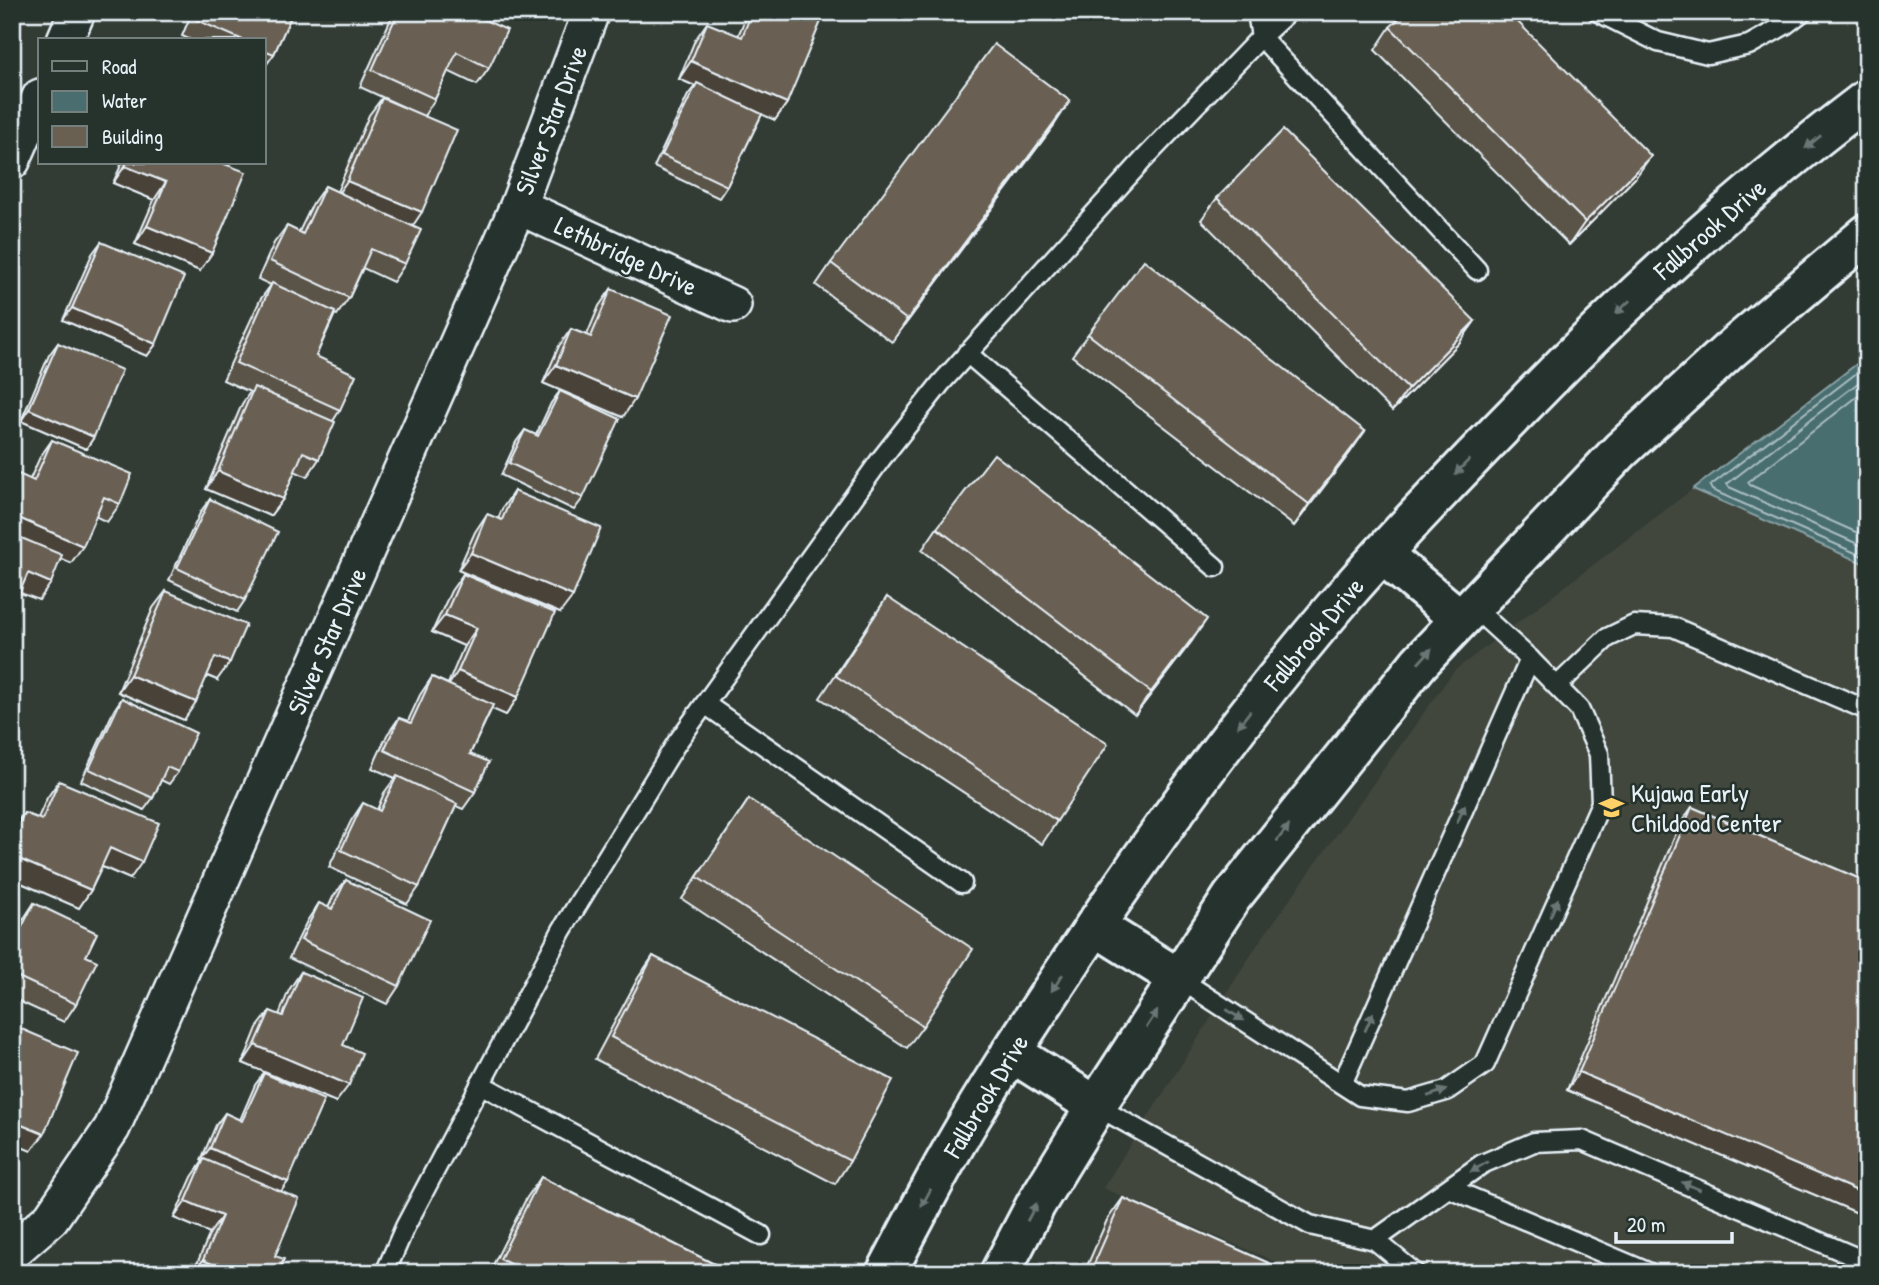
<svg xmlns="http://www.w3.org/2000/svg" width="1879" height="1285" viewBox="0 0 1879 1285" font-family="'Patrick Hand',sans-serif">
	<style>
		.built { fill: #43473d }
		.water { fill: #4a6e70; stroke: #89a2a6; stroke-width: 2 }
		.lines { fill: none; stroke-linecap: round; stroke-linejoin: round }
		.shore { stroke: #a9bdc2; stroke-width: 2 }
		.service-casing { stroke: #e8f1f8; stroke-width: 23 }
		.minor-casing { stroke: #e8f1f8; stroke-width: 40 }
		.tertiary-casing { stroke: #e8f1f8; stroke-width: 44 }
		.service { stroke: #26332d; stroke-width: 18 }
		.minor { stroke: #26332d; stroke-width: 35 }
		.tertiary { stroke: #26332d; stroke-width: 38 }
		.wall { fill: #5a5347; stroke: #e8f1f8; stroke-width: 2 }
		.shaded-wall { fill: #4a4339; stroke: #e8f1f8; stroke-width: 2 }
		.building { fill: #696052; stroke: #e8f1f8; stroke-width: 2 }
		.oneway { fill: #6a7674 }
		.labels { text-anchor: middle; stroke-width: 5; stroke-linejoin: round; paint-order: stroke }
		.street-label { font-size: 26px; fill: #e8f1f8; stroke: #26332d }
		.poi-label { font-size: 26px; fill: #e8f1f8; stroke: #26332d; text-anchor: start }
	</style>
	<rect width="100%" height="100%" fill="#333c34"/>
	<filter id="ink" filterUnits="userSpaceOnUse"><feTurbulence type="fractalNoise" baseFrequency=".0143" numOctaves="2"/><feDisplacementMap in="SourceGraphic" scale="14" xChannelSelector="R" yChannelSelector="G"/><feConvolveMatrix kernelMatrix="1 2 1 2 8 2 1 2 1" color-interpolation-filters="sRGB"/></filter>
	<g filter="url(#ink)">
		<polygon class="built" points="1693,489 1867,565 1867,1273 1302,1273 1103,1188 1258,944 1454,671"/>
		<polygon class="water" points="1867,356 1867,565 1693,489"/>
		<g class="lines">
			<g class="shore">
				<polyline points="1867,365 1710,486 1712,490 1867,558"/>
				<polyline points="1867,376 1727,484 1729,487 1867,548"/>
				<polyline points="1867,389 1748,482 1750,485 1867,537"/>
			</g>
			<defs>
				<g id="service">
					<polyline points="1257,12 1261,37 1477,270"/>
					<polyline points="1598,12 1658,42 1708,54 1749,45 1785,25 1802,12"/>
					<polyline points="967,353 1215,567"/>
					<polyline points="1557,686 1607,638 1634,625 1673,627 1867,710"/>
					<polyline points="705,704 962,883"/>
					<polyline points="1178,978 1360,1096 1408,1102 1446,1091 1485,1064 1601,803 1599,754 1579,709 1530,659 1472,606"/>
					<polyline points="480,1084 761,1235"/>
					<polyline points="1342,1084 1530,659"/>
					<polyline points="1096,1106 1310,1225 1375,1240 1415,1273"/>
					<polyline points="1449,1188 1650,1273"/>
					<polyline points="1375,1240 1482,1164 1534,1142 1582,1140 1867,1262"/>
					<polyline points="385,1273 405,1227 562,930 676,744 881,459 941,383 1143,160 1261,37 1288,12"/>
				</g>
				<g id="minor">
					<polyline points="65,40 77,12"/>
					<polyline points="12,161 40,97"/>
					<polyline points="518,206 733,305"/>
					<polyline points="12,1252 51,1218 112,1128 518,206 591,12"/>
				</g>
				<g id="tertiary">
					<polyline points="1382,554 1460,619"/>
					<polyline points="1095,926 1178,978"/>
					<polyline points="1011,1052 1096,1106"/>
					<path d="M886,1273C908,1232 929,1190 952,1150C989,1085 1030,1023 1072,960C1156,834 1246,710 1345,595C1400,532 1457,473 1515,414C1624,301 1741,194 1867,99"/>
					<polyline points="1000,1273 1036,1204 1096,1106 1232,897 1419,663 1621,450 1730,350 1867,234"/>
				</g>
			</defs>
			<use href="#service" class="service-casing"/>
			<use href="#minor" class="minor-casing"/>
			<use href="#tertiary" class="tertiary-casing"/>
			<use href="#service" class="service"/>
			<use href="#minor" class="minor"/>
			<use href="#tertiary" class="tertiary"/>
		</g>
		<g class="wall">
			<polygon points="192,12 293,12 274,54 264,68 264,40 191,40 182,36"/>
			<polygon points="394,12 467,12 489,68 477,85 448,71 435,99 424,116 412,226 405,264 393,282 363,268 349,298 337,315 335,314 316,356 340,410 333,421 319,459 307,477 295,471 283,499 270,516 206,489 242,404 250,392 223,380 260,300 271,285 258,279 274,243 287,226 299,232 313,203 325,186 337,192 369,115 382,98 406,108 360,87"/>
			<polygon points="748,12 807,12 787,103 775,120 762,114 727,186 719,198 654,167 688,95 695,86 679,79 695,40 707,23 738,36"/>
			<polygon points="1390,27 1635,178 1569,245 1375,50"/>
			<polygon points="1055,124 892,342 816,285 831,263"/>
			<polygon points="122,163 222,163 200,271 135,244 154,200 113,183"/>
			<polygon points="1217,198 1475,321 1459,343 1392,411 1201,220"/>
			<polygon points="101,242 156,344 147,356 63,320 92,254"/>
			<polygon points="611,289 623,417 543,383 559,346 571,329 587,335 599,306"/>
			<polygon points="1088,334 1365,431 1294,526 1072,356"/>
			<polygon points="58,343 94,437 86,449 21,421 49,355"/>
			<polygon points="560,391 583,498 574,510 501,475 516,442 525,430 536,435 551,403"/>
			<polygon points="52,440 120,504 107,522 95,516 71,563 61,559 39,600 20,592 30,479 40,457"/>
			<polygon points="514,491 560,613 458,570 475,532 487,514 498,519 502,509"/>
			<polygon points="210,499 245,600 237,612 169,580 201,511"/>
			<polygon points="937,528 1192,641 1135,715 922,550"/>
			<polygon points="463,574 518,697 506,715 492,708 470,754 475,792 463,809 456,806 419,887 407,904 329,867 351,821 363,803 377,810 384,793 395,778 372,768 387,735 399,718 408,721 420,695 432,677 448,684 464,646 432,632 451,591"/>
			<polygon points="166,591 217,680 207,676 184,720 118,692 153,608"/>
			<polygon points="887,597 1057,821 1042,844 820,698"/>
			<polygon points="122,698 178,772 169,784 161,780 153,798 144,810 81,781 114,710"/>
			<polygon points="59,781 130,879 102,867 91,890 79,908 12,879 12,829 24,813 38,818 47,798"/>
			<polygon points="749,799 923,1026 907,1048 682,899"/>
			<polygon points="1692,807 1867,882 1867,1217 1567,1090 1680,824"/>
			<polygon points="346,880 399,986 387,1004 289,958 307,921 319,903 328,908 333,897"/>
			<polygon points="34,903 86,956 76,1004 64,1022 12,998 12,922 19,926"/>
			<polygon points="653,956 850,1161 835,1184 595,1059 638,978"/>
			<polygon points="301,972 343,1045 336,1102 243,1063 257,1028 270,1011 279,1015 289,990"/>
			<polygon points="264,1073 281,1192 275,1256 278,1273 193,1273 210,1233 174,1218 192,1177 203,1161 201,1160 216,1125 225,1113 240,1120 255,1085"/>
			<polygon points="541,1177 732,1273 489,1273 526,1199"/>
			<polygon points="1123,1198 1291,1273 1084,1273 1107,1220"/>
		</g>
		<g class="shaded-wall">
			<polygon points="691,61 787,103 775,120 679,79"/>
			<polygon points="1070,101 1055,124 892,342 907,320"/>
			<polygon points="1651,156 1635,178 1569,245 1585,222"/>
			<polygon points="125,166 166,182 154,200 113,183"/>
			<polygon points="347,181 422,212 410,230 335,198"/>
			<polygon points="147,226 212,253 200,271 135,244"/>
			<polygon points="72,308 156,344 147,356 63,320"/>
			<polygon points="1475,321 1459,343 1392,411 1408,389"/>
			<polygon points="556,365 635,399 623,417 543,383"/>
			<polygon points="29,409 94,437 86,449 21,421"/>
			<polygon points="1365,431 1350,453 1294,526 1309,504"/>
			<polygon points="218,471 283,499 270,516 206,489"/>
			<polygon points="12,515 83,546 71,563 12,538"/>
			<polygon points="471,553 573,596 560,613 458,570"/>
			<polygon points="28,573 51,583 39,600 15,591"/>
			<polygon points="445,615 477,628 464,646 432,632"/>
			<polygon points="1207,619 1192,641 1135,715 1151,692"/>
			<polygon points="215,657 230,662 217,680 203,674"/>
			<polygon points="458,671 518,697 506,715 446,689"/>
			<polygon points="130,675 196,702 184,720 118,692"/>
			<polygon points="110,848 142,862 130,879 98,865"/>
			<polygon points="12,856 91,890 79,908 12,879"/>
			<polygon points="255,1045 349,1085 336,1102 243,1063"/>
			<polygon points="1579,1072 1867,1195 1867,1217 1567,1090"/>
			<polygon points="12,1121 44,1134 31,1151 12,1143"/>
			<polygon points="210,1148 288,1182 279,1194 201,1160"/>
			<polygon points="186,1201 222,1216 210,1233 174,1218"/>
			<polygon points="203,1260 233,1273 194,1273"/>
		</g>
		<g class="building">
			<polygon points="197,12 293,12 274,54 264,50 264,40 243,40 194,19"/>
			<polygon points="398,12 467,12 507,30 489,68 457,52 435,99 372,70"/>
			<polygon points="752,12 807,12 822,19 787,103 691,61 707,23 742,37"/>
			<polygon points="1406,12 1508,12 1651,156 1585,222 1390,27"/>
			<polygon points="994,44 1070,101 907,320 831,263"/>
			<polygon points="697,83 762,114 727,186 662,155"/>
			<polygon points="382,98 457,130 422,212 347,181"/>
			<polygon points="1283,130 1475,321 1408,389 1217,198"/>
			<polygon points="127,163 222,163 246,172 212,253 147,226 166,182 125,166"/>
			<polygon points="325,186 421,230 405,264 371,249 349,298 270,261 287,226 303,234"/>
			<polygon points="101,242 184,277 156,344 72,308"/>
			<polygon points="1144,260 1365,431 1309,504 1088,334"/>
			<polygon points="272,283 335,312 316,356 356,375 340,410 236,363"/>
			<polygon points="611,289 672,315 635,399 556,365 571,329 591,337"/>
			<polygon points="58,343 122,370 94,437 29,409"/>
			<polygon points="254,387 335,422 319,459 303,452 283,499 218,471"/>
			<polygon points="560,391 620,419 583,498 509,463 525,430 538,436"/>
			<polygon points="52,440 132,474 120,504 104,497 83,546 12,515 12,471 34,481"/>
			<polygon points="994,454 1207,619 1151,692 937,528"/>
			<polygon points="514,491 601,528 573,596 471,553 487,514 502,520"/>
			<polygon points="210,499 278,532 245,600 177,568"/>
			<polygon points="12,534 62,555 51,583 28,573 12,610"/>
			<polygon points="463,574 555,613 518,697 458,671 477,628 445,615"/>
			<polygon points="166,591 246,625 230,662 215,657 196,702 130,675"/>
			<polygon points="887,597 1108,744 1057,821 836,676"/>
			<polygon points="432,677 493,705 470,754 489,762 475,792 384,750 399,718 411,723"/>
			<polygon points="122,698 196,733 178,772 167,767 153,798 89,769"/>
			<polygon points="397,776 457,804 419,887 341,850 363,803 380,811"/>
			<polygon points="59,781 159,823 142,862 110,848 91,890 12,856 12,839 24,813 42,820"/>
			<polygon points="749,799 973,949 923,1026 697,877"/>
			<polygon points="1692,807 1867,882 1867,1195 1579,1072"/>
			<polygon points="346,880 430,920 399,986 301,940 319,903 332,909"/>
			<polygon points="34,903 97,933 86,956 97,961 76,1004 12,974 12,922 22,927"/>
			<polygon points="653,956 893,1080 850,1161 611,1037"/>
			<polygon points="301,972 363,998 343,1045 362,1053 349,1085 255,1045 270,1011 283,1016"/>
			<polygon points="12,1025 78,1053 44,1134 12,1121"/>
			<polygon points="264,1073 324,1100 288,1182 210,1148 225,1113 242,1121"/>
			<polygon points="204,1159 299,1199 275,1256 284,1259 278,1273 233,1273 203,1260 222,1216 186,1201"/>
			<polygon points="541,1177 732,1273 527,1273 500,1259"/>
			<polygon points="1123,1198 1291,1273 1090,1273"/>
		</g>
		<defs><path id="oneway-solid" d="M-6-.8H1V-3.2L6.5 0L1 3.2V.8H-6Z" transform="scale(1.75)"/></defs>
		<g class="oneway">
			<use href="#oneway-solid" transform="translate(1813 142) rotate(141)"/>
			<use href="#oneway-solid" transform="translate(1623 307) rotate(136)"/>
			<use href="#oneway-solid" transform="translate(1462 467) rotate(134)"/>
			<use href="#oneway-solid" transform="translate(1425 656) rotate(-48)"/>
			<use href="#oneway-solid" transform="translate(1244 719) rotate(127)"/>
			<use href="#oneway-solid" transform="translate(1461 814) rotate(-66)"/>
			<use href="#oneway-solid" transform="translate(1283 833) rotate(-52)"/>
			<use href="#oneway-solid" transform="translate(1554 908) rotate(-66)"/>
			<use href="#oneway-solid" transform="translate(1057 983) rotate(124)"/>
			<use href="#oneway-solid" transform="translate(1235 1015) rotate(33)"/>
			<use href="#oneway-solid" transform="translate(1152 1019) rotate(-57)"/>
			<use href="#oneway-solid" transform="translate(1369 1022) rotate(-66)"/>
			<use href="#oneway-solid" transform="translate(1437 1093) rotate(-19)"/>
			<use href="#oneway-solid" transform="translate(1479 1167) rotate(149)"/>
			<use href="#oneway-solid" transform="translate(1691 1186) rotate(-157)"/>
			<use href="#oneway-solid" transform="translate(926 1198) rotate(118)"/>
			<use href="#oneway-solid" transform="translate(1032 1212) rotate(-62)"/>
		</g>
	</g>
	<defs>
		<symbol id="school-bare" viewBox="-9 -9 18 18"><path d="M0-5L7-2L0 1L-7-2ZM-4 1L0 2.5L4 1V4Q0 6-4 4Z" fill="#ffd166" stroke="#26332d" stroke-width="2.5" paint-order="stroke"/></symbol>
	</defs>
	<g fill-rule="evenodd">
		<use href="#school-bare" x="1594" y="790" width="35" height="35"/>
	</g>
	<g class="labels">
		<g class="street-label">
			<text transform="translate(551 120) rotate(-69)" y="9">Silver Star Drive</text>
			<text transform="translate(1710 229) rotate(-41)" y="9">Fallbrook Drive</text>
			<text transform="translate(626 256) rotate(25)" y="9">Lethbridge Drive</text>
			<text transform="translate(1314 634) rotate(-50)" y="9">Fallbrook Drive</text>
			<text transform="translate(327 641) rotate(-66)" y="9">Silver Star Drive</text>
			<text transform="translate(986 1096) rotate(-59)" y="9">Fallbrook Drive</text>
		</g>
		<g class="poi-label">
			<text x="1631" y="802">Kujawa Early<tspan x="1631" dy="30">Childood Center</tspan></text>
		</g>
	</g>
	<rect width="1879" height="1285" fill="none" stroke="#26332d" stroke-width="42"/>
	<rect x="21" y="21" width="1837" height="1243" fill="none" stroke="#e8f1f8" stroke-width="2.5" filter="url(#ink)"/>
	<rect x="38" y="38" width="228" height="126" fill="#26332d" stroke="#747f7e" stroke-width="2"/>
	<rect x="52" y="61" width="35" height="10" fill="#26332d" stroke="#747f7e" stroke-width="2"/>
	<text x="102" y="74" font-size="21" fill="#e8f1f8">Road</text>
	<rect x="52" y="91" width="35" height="21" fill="#4a6e70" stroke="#747f7e" stroke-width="2"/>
	<text x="102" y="108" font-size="21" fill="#e8f1f8">Water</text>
	<rect x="52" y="126" width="35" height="21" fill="#696052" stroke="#747f7e" stroke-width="2"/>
	<text x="102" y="144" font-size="21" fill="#e8f1f8">Building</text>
	<path d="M1616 1232v10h116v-10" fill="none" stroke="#e8f1f8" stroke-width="3.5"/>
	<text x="1627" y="1232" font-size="21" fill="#e8f1f8" stroke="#26332d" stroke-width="5" paint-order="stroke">20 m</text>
</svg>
